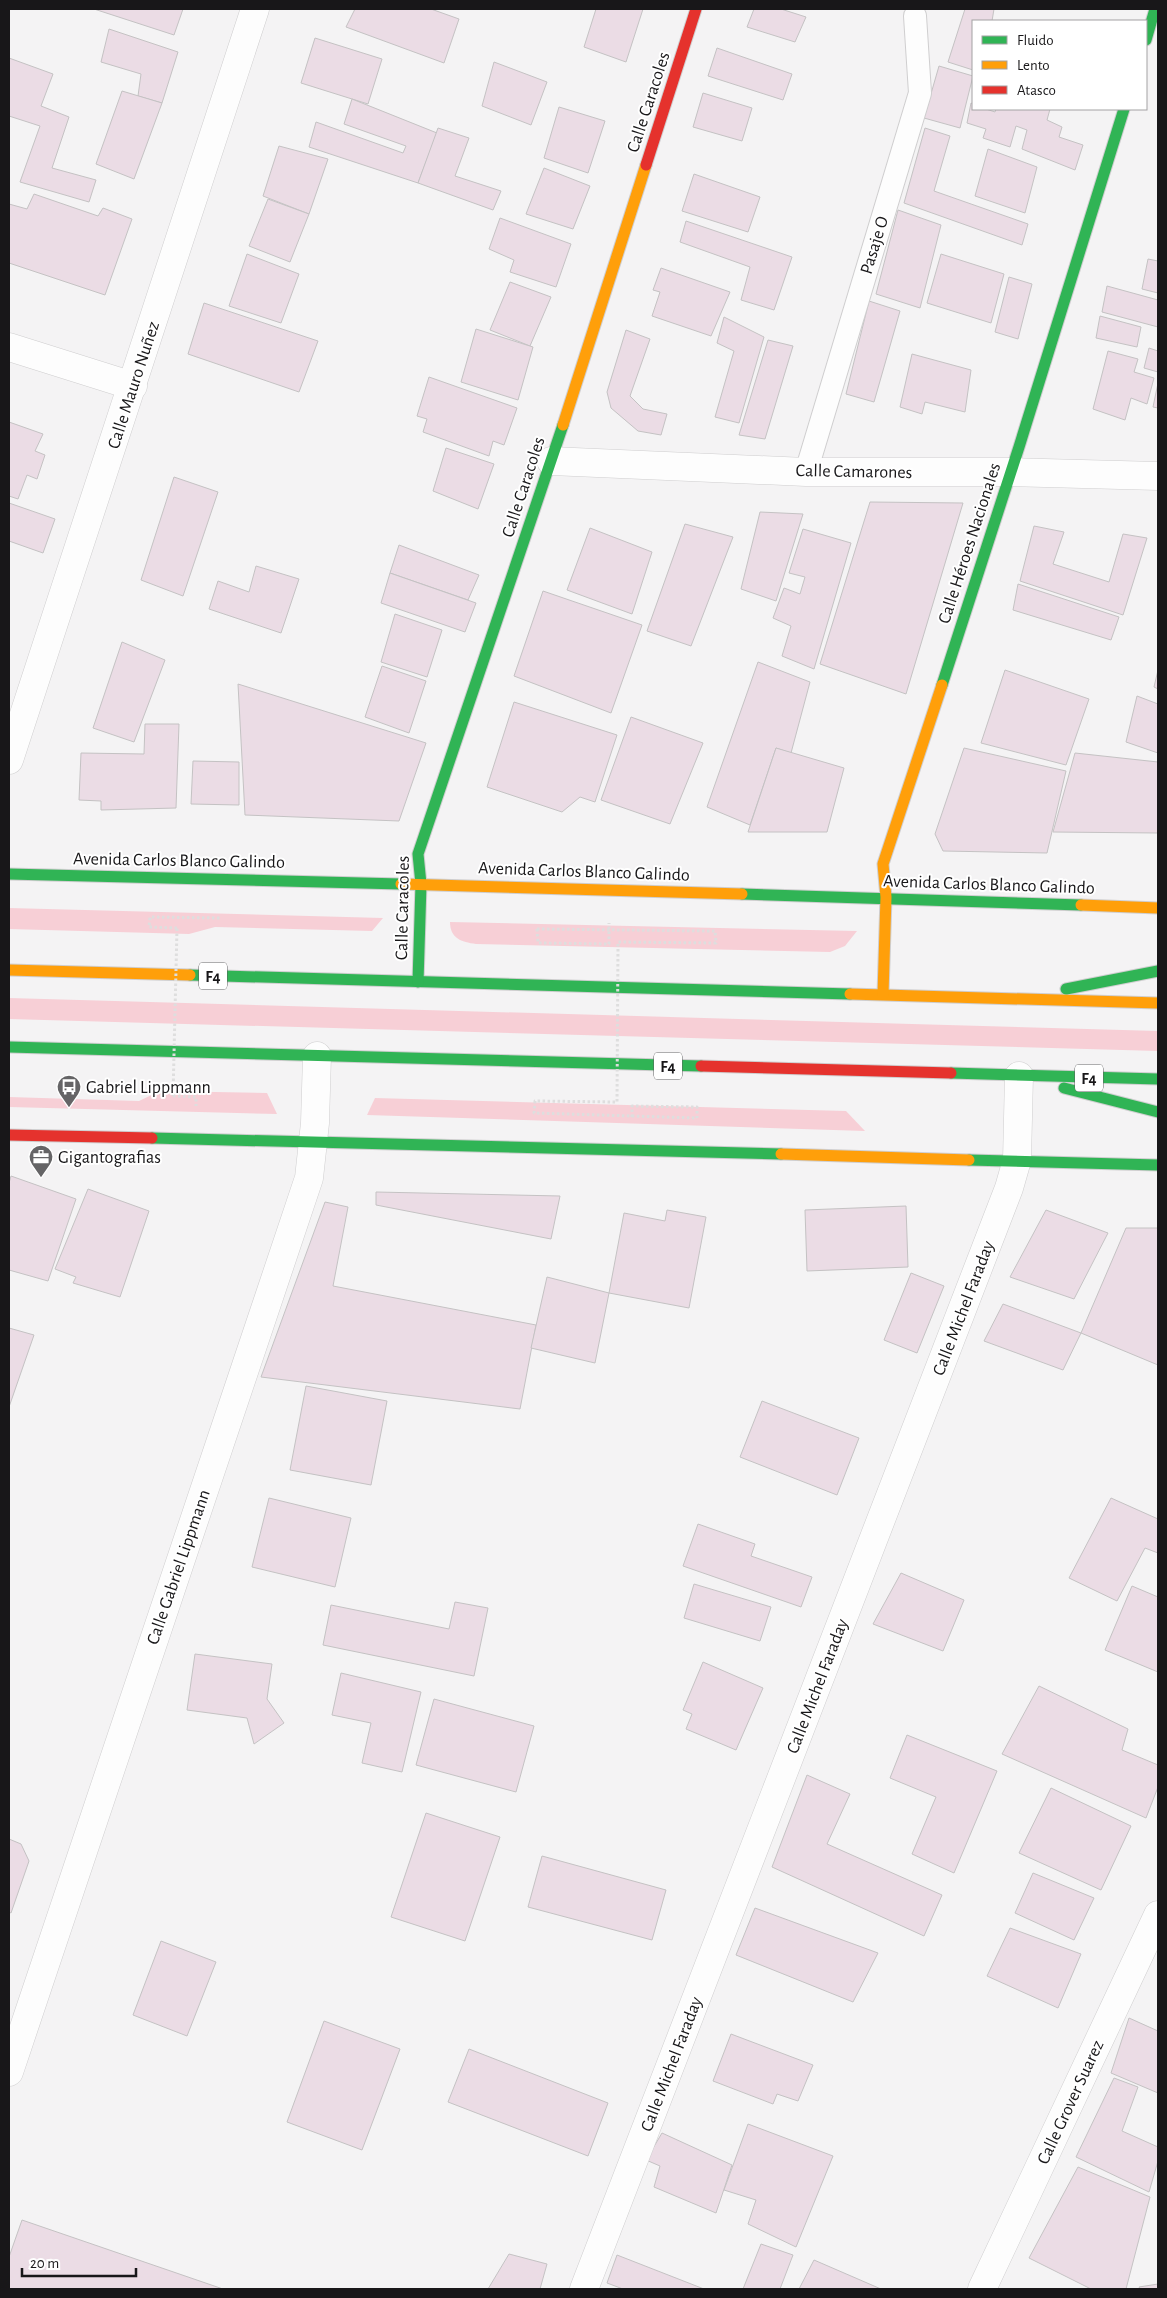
<svg xmlns="http://www.w3.org/2000/svg" width="1167" height="2298" viewBox="0 0 1167 2298" font-family="'Alegreya Sans',sans-serif">
	<style>
		.green { fill: #f7cfd6 }
		.building { fill: #ebdce5; stroke: #c4c2c3 }
		.lines { fill: none; stroke-linecap: round; stroke-linejoin: round }
		.lane-casing { stroke: #cfcecf; stroke-width: 24 }
		.street-casing { stroke: #cfcecf; stroke-width: 29 }
		.fast-casing { stroke: #cfcecf; stroke-width: 13 }
		.slow-casing { stroke: #cfcecf; stroke-width: 13 }
		.jam-casing { stroke: #cfcecf; stroke-width: 13 }
		.path { stroke: #dedede; stroke-width: 3; stroke-dasharray: 2.5 2.5; stroke-linecap: butt }
		.lane { stroke: #fdfdfd; stroke-width: 22 }
		.street { stroke: #fdfdfd; stroke-width: 28 }
		.fast { stroke: #30b455; stroke-width: 11 }
		.slow { stroke: #ff9f0a; stroke-width: 11 }
		.jam { stroke: #e5322d; stroke-width: 11 }
		.path-bridge { stroke: #dedede; stroke-width: 3; stroke-dasharray: 2.5 2.5; stroke-linecap: butt }
		.labels { text-anchor: middle; stroke-width: 4; stroke-linejoin: round; paint-order: stroke }
		.shield { fill: #fff; stroke: #5d5d5e; stroke-width: 1 }
		.shield-label { font-size: 16px; font-weight: bold; fill: #181719 }
		.street-label { font-size: 18px; fill: #181719; stroke: #fff }
		.poi-label { font-size: 18px; fill: #181719; stroke: #fff; text-anchor: start }
	</style>
	<rect width="100%" height="100%" fill="#f4f3f4"/>
	<g class="green">
		<polygon points="9,908 383,918 372,931 215,927 189,934 9,929"/>
		<path d="M450,922L857,931L845,946L830,952L476,944C461,942 450,938 450,922Z"/>
		<polygon points="9,998 1158,1031 1158,1051 9,1019"/>
		<polygon points="160,1091 267,1093 277,1114 9,1107 9,1097 139,1101"/>
		<polygon points="375,1098 846,1111 865,1131 367,1115"/>
	</g>
	<g class="building">
		<polygon points="94,9 183,9 174,35"/>
		<polygon points="355,9 431,9 459,19 444,63 346,27"/>
		<polygon points="596,9 643,9 626,62 584,47"/>
		<polygon points="754,9 781,9 806,17 795,42 747,27"/>
		<polygon points="965,9 994,9 992,21 973,21 973,70 948,62"/>
		<polygon points="109,29 178,52 162,103 138,96 141,74 101,62"/>
		<polygon points="315,38 382,59 368,104 301,83"/>
		<polygon points="717,48 792,74 783,100 708,76"/>
		<polygon points="9,58 53,74 41,106 69,117 52,168 96,180 89,202 20,182 40,126 9,116"/>
		<polygon points="494,62 547,82 531,125 482,106"/>
		<polygon points="939,66 973,76 960,128 924,118"/>
		<polygon points="122,91 162,103 134,179 96,164"/>
		<polygon points="703,93 752,108 742,141 693,127"/>
		<polygon points="352,99 437,133 418,183 309,147 316,122 403,153 406,146 344,124"/>
		<polygon points="971,103 973,104 973,109 986,109 995,112 996,109 1050,109 1047,120 1062,127 1059,137 1083,145 1075,170 1022,149 1027,130 1016,126 1010,147 983,138 986,129 967,123"/>
		<polygon points="559,107 605,121 588,173 544,158"/>
		<polygon points="438,128 469,138 455,176 501,191 493,210 418,183"/>
		<polygon points="925,128 950,136 934,191 1028,224 1022,245 904,203"/>
		<polygon points="279,146 328,159 309,214 263,196"/>
		<polygon points="988,149 1037,167 1025,213 975,196"/>
		<polygon points="544,168 590,186 573,229 526,214"/>
		<polygon points="694,174 760,197 748,232 682,211"/>
		<polygon points="34,194 98,216 103,208 132,219 105,295 9,263 9,204 27,209"/>
		<polygon points="268,199 309,214 290,262 249,246"/>
		<polygon points="898,210 941,225 920,308 876,294"/>
		<polygon points="500,218 571,244 556,287 510,272 514,260 489,249"/>
		<polygon points="686,221 792,257 774,310 741,300 750,267 680,242"/>
		<polygon points="247,254 299,274 281,323 229,306"/>
		<polygon points="941,254 1004,274 991,323 927,303"/>
		<polygon points="1148,259 1158,261 1158,293 1142,289"/>
		<polygon points="661,268 730,292 711,336 652,316 660,292 653,290"/>
		<polygon points="1009,277 1032,284 1018,339 995,332"/>
		<polygon points="510,282 551,297 530,346 490,330"/>
		<polygon points="1107,286 1158,300 1158,327 1102,312"/>
		<polygon points="869,301 900,311 874,402 846,394"/>
		<polygon points="204,303 318,341 299,392 188,354"/>
		<polygon points="1100,316 1141,327 1137,347 1096,338"/>
		<polygon points="724,317 764,337 739,423 715,417 734,351 717,343"/>
		<polygon points="476,329 533,347 518,400 461,382"/>
		<polygon points="626,330 650,339 630,396 643,409 667,414 661,435 638,431 611,408 607,392"/>
		<polygon points="768,340 793,346 765,439 739,435"/>
		<polygon points="1149,348 1158,351 1158,372 1144,368"/>
		<polygon points="1108,351 1138,359 1134,372 1154,378 1147,404 1131,398 1125,420 1093,409"/>
		<polygon points="912,354 971,370 965,412 925,402 922,414 900,407"/>
		<polygon points="429,377 517,408 504,445 493,441 489,456 423,432 427,419 417,416"/>
		<polygon points="1158,383 1158,408 1153,407"/>
		<polygon points="9,422 43,434 35,451 45,455 37,479 27,475 18,499 9,496"/>
		<polygon points="446,448 494,464 478,509 433,491"/>
		<polygon points="174,477 218,492 183,596 141,580"/>
		<polygon points="870,502 963,503 906,694 820,664"/>
		<polygon points="9,503 55,519 43,553 9,541"/>
		<polygon points="760,512 803,514 776,601 741,589"/>
		<polygon points="685,524 733,537 691,646 647,631"/>
		<polygon points="1034,526 1064,532 1053,564 1109,582 1123,534 1147,538 1123,615 1020,581"/>
		<polygon points="590,528 652,552 632,614 567,590"/>
		<polygon points="803,529 851,543 814,669 782,656 791,626 773,618 784,588 800,594 805,577 789,573"/>
		<polygon points="399,545 479,575 468,600 390,573"/>
		<polygon points="256,566 299,579 281,633 209,609 218,581 249,592"/>
		<polygon points="390,573 476,603 465,632 381,603"/>
		<polygon points="1018,584 1119,617 1111,640 1013,610"/>
		<polygon points="543,591 642,625 611,713 514,676"/>
		<polygon points="395,614 442,630 427,677 381,662"/>
		<polygon points="122,642 165,660 134,742 93,728"/>
		<polygon points="758,662 810,682 791,753 776,748 750,825 707,807"/>
		<polygon points="382,666 426,681 409,733 365,717"/>
		<polygon points="1005,670 1089,699 1066,765 981,743"/>
		<polygon points="1158,670 1158,689 1154,687"/>
		<polygon points="238,684 426,743 399,821 245,815"/>
		<polygon points="1137,696 1158,704 1158,753 1126,742"/>
		<polygon points="514,702 617,735 595,802 580,797 562,812 487,787"/>
		<polygon points="631,717 703,743 670,824 601,800"/>
		<polygon points="145,724 179,724 176,808 101,810 101,801 79,800 81,753 144,754"/>
		<polygon points="776,748 844,768 827,832 748,832"/>
		<polygon points="964,748 1066,771 1047,853 943,851 935,834"/>
		<polygon points="1075,753 1158,762 1158,833 1053,832"/>
		<polygon points="193,761 239,762 239,805 191,804"/>
		<polygon points="11,1176 76,1199 48,1281 9,1270 9,1183"/>
		<polygon points="88,1189 149,1211 120,1297 73,1283 76,1277 55,1269"/>
		<polygon points="376,1192 560,1196 551,1239 376,1205"/>
		<polygon points="325,1202 348,1207 333,1286 536,1325 520,1409 261,1377"/>
		<polygon points="906,1206 908,1267 807,1271 805,1210"/>
		<polygon points="667,1210 706,1217 689,1308 609,1293 624,1213 665,1221"/>
		<polygon points="1046,1210 1108,1233 1074,1299 1010,1277"/>
		<polygon points="1126,1228 1158,1228 1158,1365 1081,1333"/>
		<polygon points="911,1273 944,1286 917,1353 884,1340"/>
		<polygon points="547,1277 609,1293 595,1363 531,1348"/>
		<polygon points="1003,1304 1081,1333 1063,1370 984,1341"/>
		<polygon points="9,1328 34,1335 9,1407"/>
		<polygon points="306,1386 387,1401 371,1485 290,1470"/>
		<polygon points="762,1401 859,1438 837,1495 740,1457"/>
		<polygon points="269,1498 351,1518 335,1587 252,1567"/>
		<polygon points="1111,1498 1158,1519 1158,1553 1145,1548 1117,1601 1069,1578"/>
		<polygon points="698,1524 755,1544 751,1556 812,1577 801,1607 683,1566"/>
		<polygon points="901,1573 964,1600 943,1651 873,1624"/>
		<polygon points="694,1584 771,1607 760,1641 684,1618"/>
		<polygon points="1132,1586 1158,1597 1158,1672 1105,1650"/>
		<polygon points="455,1602 488,1608 474,1676 323,1645 331,1605 449,1629"/>
		<polygon points="195,1654 272,1664 267,1699 284,1723 254,1744 247,1718 187,1710"/>
		<polygon points="703,1662 763,1688 736,1750 686,1729 692,1714 683,1710"/>
		<polygon points="341,1673 421,1692 402,1772 362,1763 371,1723 332,1715"/>
		<polygon points="1039,1686 1128,1729 1122,1750 1158,1765 1158,1787 1146,1818 1002,1754"/>
		<polygon points="434,1699 534,1726 516,1792 416,1765"/>
		<polygon points="907,1735 997,1771 954,1873 912,1854 936,1797 890,1778"/>
		<polygon points="807,1775 850,1794 827,1844 942,1895 924,1936 772,1867"/>
		<polygon points="1051,1788 1131,1826 1101,1890 1019,1853"/>
		<polygon points="426,1813 500,1837 465,1941 391,1917"/>
		<polygon points="9,1839 21,1844 29,1861 11,1913 9,1912"/>
		<polygon points="542,1856 666,1890 652,1940 528,1907"/>
		<polygon points="1033,1873 1094,1898 1074,1940 1015,1913"/>
		<polygon points="755,1908 878,1953 853,2002 736,1955"/>
		<polygon points="1010,1928 1081,1954 1058,2008 987,1976"/>
		<polygon points="161,1941 216,1962 187,2036 133,2015"/>
		<polygon points="1129,2018 1158,2031 1158,2093 1111,2073"/>
		<polygon points="324,2021 400,2049 362,2150 287,2122"/>
		<polygon points="731,2034 813,2065 798,2101 777,2094 773,2104 713,2081"/>
		<polygon points="469,2049 608,2103 588,2156 448,2102"/>
		<polygon points="1114,2078 1138,2087 1122,2131 1158,2147 1158,2161 1149,2192 1076,2157"/>
		<polygon points="748,2124 833,2156 796,2247 748,2224 756,2200 724,2190"/>
		<polygon points="662,2133 732,2165 716,2213 654,2187 660,2166 646,2160"/>
		<polygon points="1078,2167 1150,2197 1126,2289 1091,2289 1029,2258"/>
		<polygon points="22,2220 223,2289 9,2289 9,2257"/>
		<polygon points="761,2244 793,2255 780,2289 743,2289"/>
		<polygon points="509,2254 547,2264 540,2289 488,2289"/>
		<polygon points="617,2255 704,2289 623,2289 607,2283"/>
		<polygon points="814,2260 881,2289 799,2289"/>
		<polygon points="1158,2284 1158,2289 1140,2289 1139,2287"/>
	</g>
	<g class="lines">
		<defs>
			<polyline id="lane" points="806,472 920,93 915,16"/>
			<g id="street">
				<polyline points="9,347 133,386"/>
				<polyline points="551,461 806,472 1011,472 1158,476"/>
				<polyline points="9,760 255,9"/>
				<polyline points="9,2072 309,1178 315,1123 317,1056"/>
				<polyline points="584,2289 1009,1188 1017,1160 1019,1076"/>
				<polyline points="982,2289 1158,1915"/>
			</g>
			<g id="fast">
				<polyline points="1146,40 1155,9"/>
				<polyline points="942,685 1019,447 1124,109"/>
				<polyline points="9,874 401,884"/>
				<polyline points="742,894 1081,905"/>
				<polyline points="190,975 850,994"/>
				<polyline points="418,982 421,884 418,854 563,425"/>
				<polyline points="1066,989 1158,971"/>
				<polyline points="9,1047 701,1066"/>
				<polyline points="951,1073 1158,1079"/>
				<polyline points="1064,1088 1158,1112"/>
				<polyline points="152,1138 781,1154"/>
				<polyline points="969,1160 1158,1165"/>
			</g>
			<g id="slow">
				<polyline points="563,425 646,165"/>
				<polyline points="401,884 742,894"/>
				<polyline points="1081,905 1158,908"/>
				<polyline points="9,970 190,975"/>
				<polyline points="850,994 1158,1003"/>
				<polyline points="883,994 886,897 883,864 942,685"/>
				<polyline points="781,1154 969,1160"/>
			</g>
			<g id="jam">
				<polyline points="646,165 696,9"/>
				<polyline points="701,1066 951,1073"/>
				<polyline points="9,1135 152,1138"/>
			</g>
		</defs>
		<use href="#lane" class="lane-casing"/>
		<use href="#street" class="street-casing"/>
		<use href="#fast" class="fast-casing"/>
		<use href="#slow" class="slow-casing"/>
		<use href="#jam" class="jam-casing"/>
		<g class="path">
			<polyline points="177,928 149,927 150,917 221,918"/>
			<polyline points="537,929 538,943 609,944 609,923"/>
			<polyline points="173,1096 196,1097 196,1106"/>
			<polyline points="632,1117 632,1106 697,1107 697,1118"/>
		</g>
		<use href="#lane" class="lane"/>
		<use href="#street" class="street"/>
		<use href="#fast" class="fast"/>
		<use href="#slow" class="slow"/>
		<use href="#jam" class="jam"/>
		<g class="path-bridge">
			<polyline points="537,929 715,931 716,943 618,942 617,1102 535,1101 534,1113 697,1118"/>
			<polyline points="173,1096 177,928"/>
		</g>
	</g>
	<defs>
		<symbol id="bus-pin" viewBox="-11 -11 22 30"><path d="M0 17L-7.5 6A9.5 9.5 0 1 1 7.5 6Z" fill="#656466" stroke="#fff"/><path d="M-5-6H5V4H4V6H2V4H-2V6H-4V4H-5ZM-3.5-4V0h7V-4ZM-3.5 1.2v1.5H-2V1.2ZM2 1.2v1.5H3.5V1.2Z" fill="#fff"/></symbol>
		<symbol id="office-pin" viewBox="-11 -11 22 30"><path d="M0 17L-7.5 6A9.5 9.5 0 1 1 7.5 6Z" fill="#656466" stroke="#fff"/><path d="M-6-3h4V-5.5h4V-3h4V5H-6ZM-1-4.5V-3h2v-1.5ZM-6 0V1H6V0Z" fill="#fff"/></symbol>
	</defs>
	<g fill-rule="evenodd">
		<use href="#bus-pin" x="55" y="1073" width="28" height="38"/>
		<use href="#office-pin" x="27" y="1143" width="28" height="38"/>
	</g>
	<g class="labels">
		<g class="shield">
			<rect x="199" y="962.5" width="28" height="27" rx="4"/>
			<rect x="654" y="1052.5" width="28" height="27" rx="4"/>
			<rect x="1075" y="1064.5" width="28" height="27" rx="4"/>
		</g>
		<g class="shield-label">
			<text x="213" y="982">F4</text>
			<text x="668" y="1072">F4</text>
			<text x="1089" y="1084">F4</text>
		</g>
		<g class="street-label">
			<text transform="translate(648 102) rotate(-72)" y="6">Calle Caracoles</text>
			<text transform="translate(874 245) rotate(-73)" y="6">Pasaje O</text>
			<text transform="translate(133 385) rotate(-72)" y="6">Calle Mauro Nuñez</text>
			<text transform="translate(854 471) rotate(1)" y="6">Calle Camarones</text>
			<text transform="translate(523 487) rotate(-72)" y="6">Calle Caracoles</text>
			<text transform="translate(969 543) rotate(-72)" y="6">Calle Héroes Nacionales</text>
			<text transform="translate(179 860) rotate(1)" y="6">Avenida Carlos Blanco Galindo</text>
			<text transform="translate(584 871) rotate(2)" y="6">Avenida Carlos Blanco Galindo</text>
			<text transform="translate(989 884) rotate(2)" y="6">Avenida Carlos Blanco Galindo</text>
			<text transform="translate(402 908) rotate(-89)" y="6">Calle Caracoles</text>
			<text transform="translate(963 1308) rotate(-69)" y="6">Calle Michel Faraday</text>
			<text transform="translate(178 1567) rotate(-71)" y="6">Calle Gabriel Lippmann</text>
			<text transform="translate(817 1686) rotate(-69)" y="6">Calle Michel Faraday</text>
			<text transform="translate(671 2064) rotate(-69)" y="6">Calle Michel Faraday</text>
			<text transform="translate(1070 2102) rotate(-65)" y="6">Calle Grover Suarez</text>
		</g>
		<g class="poi-label">
			<text x="86" y="1093">Gabriel Lippmann</text>
			<text x="58" y="1163">Gigantografias</text>
		</g>
	</g>
	<rect width="1167" height="2298" fill="none" stroke="#181719" stroke-width="20"/>
	<rect x="972" y="20" width="175" height="90" fill="#ffffff" stroke="#a3a2a3"/>
	<rect x="982" y="36" width="25" height="8" fill="#30b455" stroke="#a3a2a3"/>
	<text x="1017" y="45" font-size="15" fill="#181719">Fluido</text>
	<rect x="982" y="61" width="25" height="8" fill="#ff9f0a" stroke="#a3a2a3"/>
	<text x="1017" y="70" font-size="15" fill="#181719">Lento</text>
	<rect x="982" y="86" width="25" height="8" fill="#e5322d" stroke="#a3a2a3"/>
	<text x="1017" y="95" font-size="15" fill="#181719">Atasco</text>
	<path d="M22 2268v8h114v-8" fill="none" stroke="#181719" stroke-width="2.5"/>
	<text x="30" y="2268" font-size="15" fill="#181719" stroke="#ffffff" stroke-width="4" paint-order="stroke">20 m</text>
</svg>
